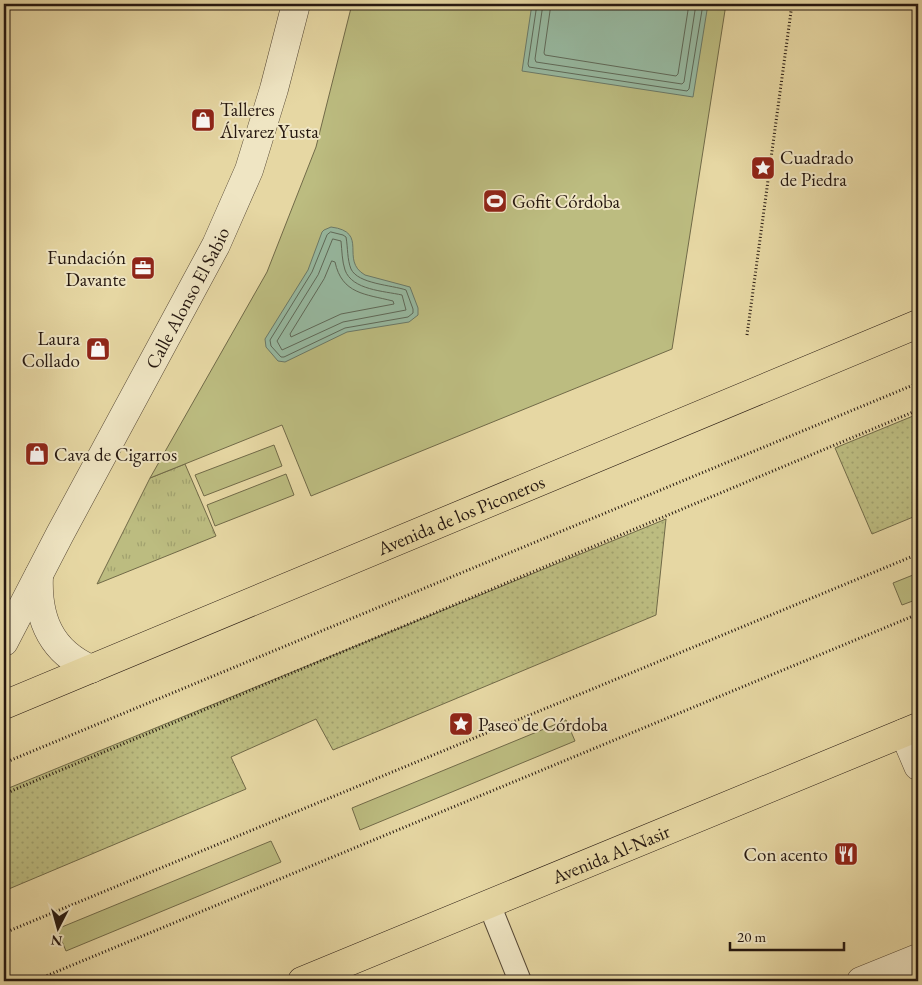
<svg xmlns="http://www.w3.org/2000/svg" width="922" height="985" viewBox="0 0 922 985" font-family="'EB Garamond',serif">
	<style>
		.grass { fill: url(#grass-dots); stroke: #716a48 }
		.park { fill: url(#park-tufts); stroke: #716a48 }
		.garden { fill: #bcbc80; stroke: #716a48 }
		.water { fill: #97baa2; stroke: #6a7968 }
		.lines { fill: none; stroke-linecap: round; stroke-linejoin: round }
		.shore { stroke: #5e6959; stroke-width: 1 }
		.pedestrian-casing { stroke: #564835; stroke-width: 24 }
		.minor-casing { stroke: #564835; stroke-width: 29 }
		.primary-casing { stroke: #261810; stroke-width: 29 }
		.path { stroke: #261810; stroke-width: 3; stroke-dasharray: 1 2.5; stroke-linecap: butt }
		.pedestrian { stroke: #efe5c3; stroke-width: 22 }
		.minor { stroke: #efe5c3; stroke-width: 28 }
		.primary { stroke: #e6d7a3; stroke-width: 28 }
		.labels { text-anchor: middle; stroke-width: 4; stroke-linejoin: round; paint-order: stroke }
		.poi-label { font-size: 19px; fill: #261810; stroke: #efe5c3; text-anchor: start }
		.street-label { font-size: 19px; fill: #261810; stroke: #efe5c3 }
	</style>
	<defs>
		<pattern id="grass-dots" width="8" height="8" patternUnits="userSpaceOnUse" patternTransform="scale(1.25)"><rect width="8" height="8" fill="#bcbc80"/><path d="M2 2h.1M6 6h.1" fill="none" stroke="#a1a16e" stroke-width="1.8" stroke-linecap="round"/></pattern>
		<pattern id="park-tufts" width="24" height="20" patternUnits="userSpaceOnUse" patternTransform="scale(1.25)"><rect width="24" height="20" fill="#bcbc80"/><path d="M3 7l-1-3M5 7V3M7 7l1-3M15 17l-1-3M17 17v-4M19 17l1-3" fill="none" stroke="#a1a16e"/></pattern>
	</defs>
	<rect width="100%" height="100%" fill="#e6d7a3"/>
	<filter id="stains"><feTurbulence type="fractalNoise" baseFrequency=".004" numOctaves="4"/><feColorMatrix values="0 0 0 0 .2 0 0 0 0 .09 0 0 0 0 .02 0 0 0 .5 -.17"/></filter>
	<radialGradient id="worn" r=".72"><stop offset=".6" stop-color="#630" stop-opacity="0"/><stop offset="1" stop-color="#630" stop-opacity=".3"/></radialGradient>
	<g class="grass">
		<polygon points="918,414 918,515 872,534 835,448"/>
		<polygon points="666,519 656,615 333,750 316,719 231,757 246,789 4,891 4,790"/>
	</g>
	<polygon class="park" points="185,464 216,536 97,584 150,478"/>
	<g class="garden">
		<polygon points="352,4 726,4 672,349 311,496 282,425 150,478 267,272 316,147"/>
		<polygon points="274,445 282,466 204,496 195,475"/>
		<polygon points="286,474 294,495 215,526 207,505"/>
		<polygon points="918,573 918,599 902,605 893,583"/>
		<polygon points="566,720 575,741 360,830 352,808"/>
		<polygon points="271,841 281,862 66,951 57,929"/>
	</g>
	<g class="water">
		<polygon points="532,4 708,4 693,97 522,71"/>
		<path d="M331,227C370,232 339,260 365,275L410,287L418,308V315L409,322L347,332L285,362L278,361L266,347L265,339L308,270L322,232L324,230Z"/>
	</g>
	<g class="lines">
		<g class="shore">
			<polyline points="537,4 528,64 529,67 687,91 689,89 703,4"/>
			<polyline points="543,4 535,59 536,62 682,84 684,82 696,4"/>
			<polyline points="551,4 544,53 545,55 676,76 678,74 689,4"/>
			<path d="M331,232L343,235L346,237C348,248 347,259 351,269C358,284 392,285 406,290L413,309V313L408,317L345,328L284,357H281L271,346L270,340L312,272L327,235Z"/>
			<path d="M333,239L341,241C342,251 342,261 345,270C352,290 384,291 402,295L406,310L343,322L282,350L277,341L318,275Z"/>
			<path d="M332,261L335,262C342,294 365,294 393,301L394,304L341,314L291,337L290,334L324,279Z"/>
		</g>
		<defs>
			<polyline id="pedestrian" points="489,904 520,981"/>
			<g id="minor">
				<path d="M39,575C37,618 50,651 91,669"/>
				<path id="s1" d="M4,642L60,534L216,245L249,170L274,89L296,4"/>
				<polyline points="904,733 918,766"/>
				<polyline points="861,981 918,958"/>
			</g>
			<g id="primary">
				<path id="s2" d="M4,705L918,324"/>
				<path id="s3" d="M302,981L918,727"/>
			</g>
		</defs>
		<use href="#pedestrian" class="pedestrian-casing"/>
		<use href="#minor" class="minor-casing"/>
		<use href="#primary" class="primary-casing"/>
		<g class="path">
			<polyline points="747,335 792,4"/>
			<polyline points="4,763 918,383"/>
			<polyline points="4,794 918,410"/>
			<polyline points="4,933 918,554"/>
			<polyline points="34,981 918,614"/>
		</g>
		<use href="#pedestrian" class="pedestrian"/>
		<use href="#minor" class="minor"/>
		<use href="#primary" class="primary"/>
	</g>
	<defs>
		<symbol id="shop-square" viewBox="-11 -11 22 22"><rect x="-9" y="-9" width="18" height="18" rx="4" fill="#8f2418" stroke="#efe5c3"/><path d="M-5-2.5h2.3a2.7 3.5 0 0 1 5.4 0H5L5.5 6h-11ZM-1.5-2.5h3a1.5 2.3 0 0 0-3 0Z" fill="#fff"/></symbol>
		<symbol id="sight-square" viewBox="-11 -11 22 22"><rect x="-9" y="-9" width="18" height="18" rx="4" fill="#8f2418" stroke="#efe5c3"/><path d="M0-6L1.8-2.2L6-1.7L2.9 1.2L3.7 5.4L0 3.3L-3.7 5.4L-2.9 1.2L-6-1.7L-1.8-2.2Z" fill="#fff"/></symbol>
		<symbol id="stadium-square" viewBox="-11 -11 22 22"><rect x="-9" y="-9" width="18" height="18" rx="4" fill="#8f2418" stroke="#efe5c3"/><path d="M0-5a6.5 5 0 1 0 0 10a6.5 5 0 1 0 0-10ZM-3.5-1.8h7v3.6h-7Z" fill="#fff"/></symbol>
		<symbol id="office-square" viewBox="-11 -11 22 22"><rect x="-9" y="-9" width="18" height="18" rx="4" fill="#8f2418" stroke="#efe5c3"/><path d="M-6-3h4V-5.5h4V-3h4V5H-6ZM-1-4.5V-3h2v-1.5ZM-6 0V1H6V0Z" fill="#fff"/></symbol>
		<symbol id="restaurant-square" viewBox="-11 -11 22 22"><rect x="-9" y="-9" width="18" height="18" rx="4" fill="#8f2418" stroke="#efe5c3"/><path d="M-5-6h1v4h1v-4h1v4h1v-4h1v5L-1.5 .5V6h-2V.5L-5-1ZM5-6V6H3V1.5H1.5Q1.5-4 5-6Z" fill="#fff"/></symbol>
	</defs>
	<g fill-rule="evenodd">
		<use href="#shop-square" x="189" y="106" width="28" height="28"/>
		<use href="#sight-square" x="749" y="154" width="28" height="28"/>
		<use href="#stadium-square" x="481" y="187" width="28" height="28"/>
		<use href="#office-square" x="129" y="254" width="28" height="28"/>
		<use href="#shop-square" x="84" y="335" width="28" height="28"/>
		<use href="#shop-square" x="23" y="440" width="28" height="28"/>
		<use href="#sight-square" x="447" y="710" width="28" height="28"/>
		<use href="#restaurant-square" x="832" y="840" width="28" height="28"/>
	</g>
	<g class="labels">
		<g class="poi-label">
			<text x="220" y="116">Talleres<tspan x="220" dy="22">Álvarez Yusta</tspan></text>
			<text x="780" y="164">Cuadrado<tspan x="780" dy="22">de Piedra</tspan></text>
			<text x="512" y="208">Gofit Córdoba</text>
			<text x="126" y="264" text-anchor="end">Fundación<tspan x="126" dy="22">Davante</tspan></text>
			<text x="80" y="345" text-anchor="end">Laura<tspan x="80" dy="22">Collado</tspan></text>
			<text x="54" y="461">Cava de Cigarros</text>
			<text x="478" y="731">Paseo de Córdoba</text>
			<text x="828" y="861" text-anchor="end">Con acento</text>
		</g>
		<g class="street-label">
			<text dy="7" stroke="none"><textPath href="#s1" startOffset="390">Calle Alonso El Sabio</textPath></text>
			<text dy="7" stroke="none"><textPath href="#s2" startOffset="495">Avenida de los Piconeros</textPath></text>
			<text dy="7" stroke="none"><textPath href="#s3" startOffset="334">Avenida Al-Nasir</textPath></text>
		</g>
	</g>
	<rect width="922" height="985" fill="none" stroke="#e6d7a3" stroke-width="20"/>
	<rect x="5" y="5" width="912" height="975" fill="none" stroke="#261810" stroke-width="2.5"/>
	<rect x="10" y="10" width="902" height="965" fill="none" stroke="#261810"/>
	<g transform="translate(58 928) rotate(186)" stroke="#efe5c3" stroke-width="4" paint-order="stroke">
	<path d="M0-4L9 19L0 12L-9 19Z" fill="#261810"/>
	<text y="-8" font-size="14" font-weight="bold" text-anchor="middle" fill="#261810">N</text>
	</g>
	<path d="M730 942v8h114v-8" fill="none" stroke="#261810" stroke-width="2.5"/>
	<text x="737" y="942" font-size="15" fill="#261810" stroke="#efe5c3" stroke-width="4" paint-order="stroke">20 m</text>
	<rect width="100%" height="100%" filter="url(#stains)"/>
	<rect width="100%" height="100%" fill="url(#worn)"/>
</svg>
